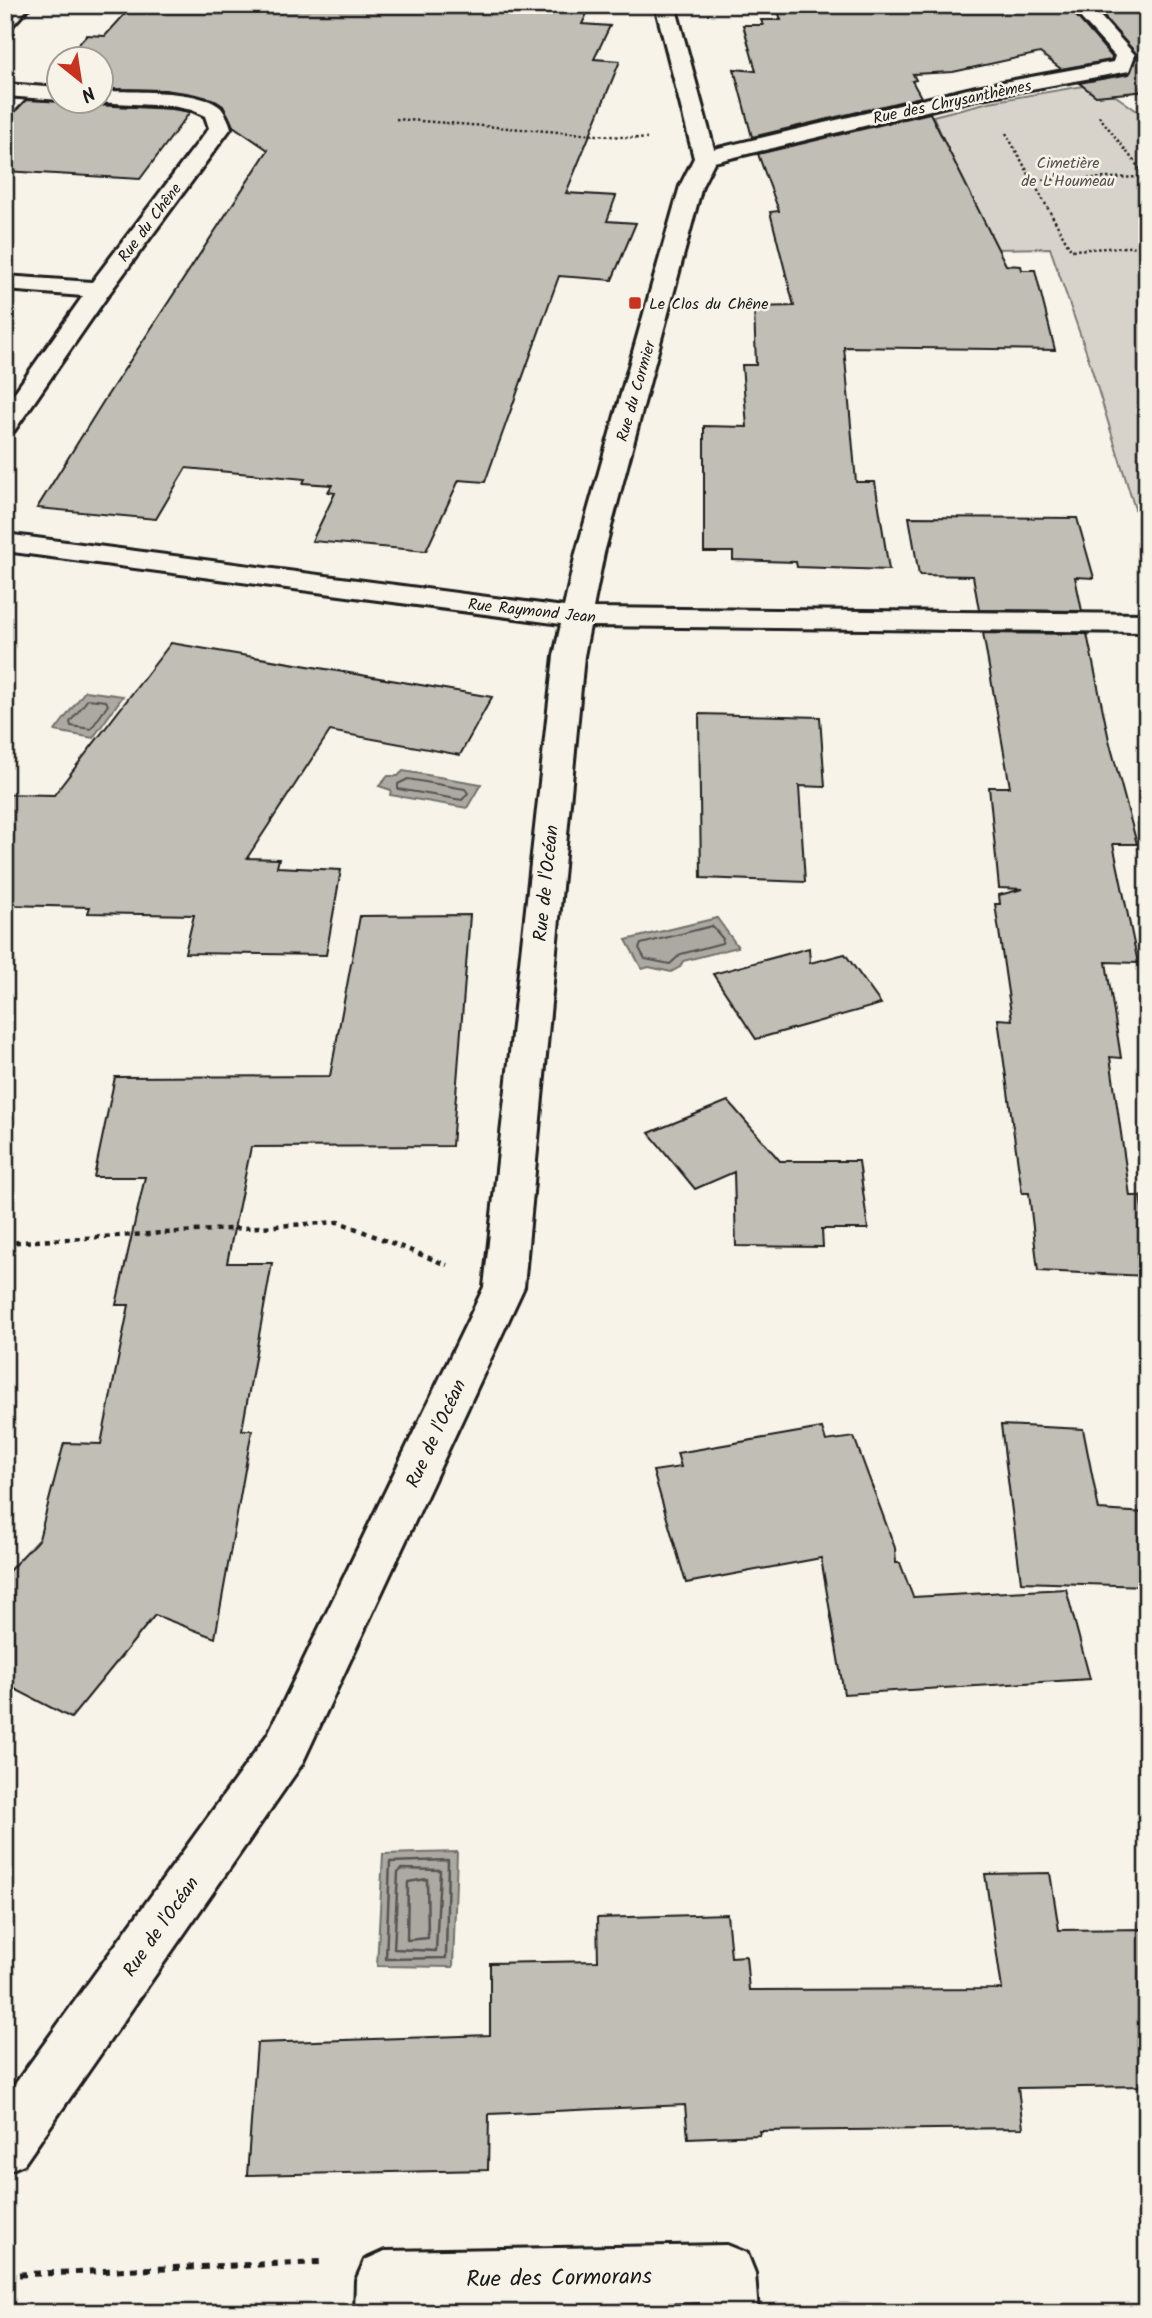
<svg xmlns="http://www.w3.org/2000/svg" width="1152" height="2318" viewBox="0 0 1152 2318" font-family="Kalam,sans-serif">
	<style>
		.green { fill: #d7d3cb; stroke: #7a7874; stroke-width: 2 }
		.water { fill: #aca9a2; stroke: #72716c; stroke-width: 2 }
		.lines { fill: none; stroke-linecap: round; stroke-linejoin: round }
		.shore-far1 { stroke: #565452; stroke-width: 2 }
		.shore { stroke: #565452; stroke-width: 2.5 }
		.building { fill: #c0beb5; stroke: #1c1c1c; stroke-width: 2 }
		.minor-casing { stroke: #1c1c1c; stroke-width: 6 }
		.path-far2 { stroke: #1c1c1c; stroke-width: 2.5; stroke-dasharray: 2.5 2.5; stroke-linecap: butt }
		.path-far1 { stroke: #1c1c1c; stroke-width: 4.5; stroke-dasharray: 5 5; stroke-linecap: butt }
		.path { stroke: #1c1c1c; stroke-width: 6; stroke-dasharray: 7 7; stroke-linecap: butt }
		.minor { fill: #f7f3e8; fill-rule: evenodd }
		.poi-dot { fill: #c8321e; stroke: #f7f3e8; stroke-width: 2.5 }
		.labels { text-anchor: middle; stroke-width: 5; stroke-linejoin: round; paint-order: stroke }
		.far-street-label { font-size: 16px; fill: #1c1c1c; stroke: #f7f3e8 }
		.far-park-label { font-size: 16px; fill: #545351; stroke: #f7f3e8 }
		.far-poi-label { font-size: 16px; fill: #1c1c1c; stroke: #f7f3e8; text-anchor: start }
		.street-label { font-size: 19px; fill: #1c1c1c; stroke: #f7f3e8 }
		.near-street-label { font-size: 23px; fill: #1c1c1c; stroke: #f7f3e8 }
	</style>
	<rect width="100%" height="100%" fill="#f7f3e8"/>
	<filter id="ink" filterUnits="userSpaceOnUse"><feTurbulence type="fractalNoise" baseFrequency=".0143" numOctaves="2"/><feDisplacementMap in="SourceGraphic" scale="14" xChannelSelector="R" yChannelSelector="G"/><feConvolveMatrix kernelMatrix="1 2 1 2 8 2 1 2 1" color-interpolation-filters="sRGB"/></filter>
	<g filter="url(#ink)">
		<polygon class="green" points="1083,86 1096,96 1113,94 1147,118 1147,548 1087,354 1050,248 993,249 933,116 989,102"/>
		<g class="water">
			<polygon points="85,691 123,696 93,738 55,731"/>
			<polygon points="403,771 481,784 467,808 390,795 391,790 379,786 388,776 398,776"/>
			<polygon points="717,918 738,947 683,961 680,967 671,972 649,967 642,969 626,940"/>
			<polygon points="457,1852 453,1967 377,1966 383,1854"/>
		</g>
		<g class="lines">
			<g class="shore-far1">
				<polygon points="88,699 106,701 108,705 91,729 71,726 70,722"/>
				<polygon points="408,779 465,789 468,793 462,800 398,789 398,784"/>
				<polygon points="712,926 723,939 722,943 681,954 670,964 645,959 639,948 641,944"/>
			</g>
			<g class="shore">
				<polygon points="448,1860 446,1958 386,1959 390,1862"/>
				<polygon points="401,1869 440,1870 436,1951 394,1949 398,1873"/>
				<polygon points="427,1879 428,1938 407,1940 408,1882"/>
			</g>
		</g>
		<g class="building">
			<polygon points="133,5 591,5 582,24 610,26 594,59 620,61 566,193 616,196 607,221 636,223 612,280 559,276 485,482 459,480 426,551 312,541 335,493 328,492 332,485 303,483 305,479 186,468 156,519 37,508 103,402 268,150 233,126 223,106 212,99 165,90 102,89 102,60 64,60 87,35 105,36"/>
			<polygon points="837,5 1067,5 1112,57 1111,60 1061,69 1040,53 953,72 913,74 916,80 912,81 921,97 752,137 734,69 756,71 743,25 763,25 761,20 781,20 778,11 839,10"/>
			<polygon points="1094,5 1147,5 1147,91 1096,96 1079,83 1129,74 1137,56"/>
			<polygon points="26,100 93,102 95,105 172,109 190,112 140,179 5,171 5,122"/>
			<polygon points="930,113 1006,265 1021,266 1022,270 1035,270 1055,350 844,347 856,482 875,482 889,570 797,567 796,562 733,560 733,552 704,552 704,426 747,427 742,365 756,365 754,307 794,306 770,212 779,211 758,154"/>
			<polygon points="909,517 1077,518 1094,578 1075,577 1082,611 979,610 973,576 919,575"/>
			<polygon points="983,633 1087,634 1109,740 1137,844 1113,844 1138,963 1106,962 1121,1058 1110,1057 1130,1196 1140,1196 1147,1237 1147,1276 1038,1271 1029,1193 1022,1193 998,1019 1012,1020 995,904 1000,904 999,895 1023,889 999,888 989,787 1010,787"/>
			<polygon points="171,643 492,697 460,755 330,731 247,858 279,859 277,867 341,870 326,955 185,953 194,915 88,913 90,907 5,905 5,794 54,795"/>
			<polygon points="699,714 820,717 825,787 799,786 805,882 701,878"/>
			<polygon points="470,915 452,1146 251,1147 227,1263 272,1263 242,1430 252,1430 215,1638 155,1615 71,1718 5,1684 5,1575 39,1539 64,1443 101,1444 129,1305 116,1305 145,1177 94,1177 115,1077 330,1076 360,916"/>
			<polygon points="809,948 810,963 845,954 881,1004 756,1039 713,974"/>
			<polygon points="728,1101 780,1161 859,1161 868,1229 822,1229 823,1247 736,1246 734,1172 695,1189 649,1133"/>
			<polygon points="1001,1425 1083,1429 1099,1510 1147,1513 1147,1586 1021,1582"/>
			<polygon points="822,1428 826,1441 854,1437 895,1548 896,1563 900,1563 913,1597 1066,1589 1090,1679 844,1694 821,1558 686,1583 653,1471 681,1467 677,1453"/>
			<polygon points="1050,1873 1059,1930 1147,1929 1147,2086 1018,2088 1023,2128 759,2131 760,2135 688,2138 685,2105 489,2114 488,2170 247,2175 257,2043 490,2035 490,1963 598,1961 597,1918 727,1914 731,1957 746,1956 749,1990 1002,1989 985,1874"/>
		</g>
		<g class="lines">
			<defs>
				<g id="minor">
					<polygon points="10,5 31,5 12,26 5,28 5,10"/>
					<polygon points="655,5 675,5 714,149 976,87 1113,62 1115,56 1069,5 1090,5 1135,55 1129,71 976,99 714,162 702,186 604,553 593,608 1147,614 1147,632 590,626 584,656 524,1287 302,1764 24,2164 5,2172 5,2098 268,1734 484,1287 554,656 561,624 5,551 5,534 564,607 576,553 680,186 694,158"/>
					<polygon points="5,84 60,88 60,100 5,96"/>
					<path d="M102,91C129,92 202,89 221,108C226,114 229,121 231,128L108,295L14,431L5,433V406L83,296L5,290V276L92,282L209,128L205,116L192,110L172,106L95,102H102Z"/>
					<polygon points="727,2245 747,2253 755,2273 758,2313 700,2313 700,2302 413,2308 413,2313 355,2313 356,2280 365,2260 385,2251"/>
				</g>
			</defs>
			<use href="#minor" class="minor-casing"/>
			<g class="path-far2">
				<polyline points="1099,116 1147,178"/>
				<polyline points="396,119 647,139"/>
				<polyline points="1006,133 1071,250 1143,246 1147,252"/>
				<polyline points="1032,180 1146,177"/>
			</g>
			<polyline class="path-far1" points="5,1243 339,1222 447,1265"/>
			<polyline class="path" points="5,2275 321,2262"/>
			<use href="#minor" class="minor"/>
		</g>
	</g>
	<rect class="poi-dot" x="628" y="296" width="14" height="14" rx="3.5"/>
	<g class="labels">
		<g class="far-street-label">
			<text transform="translate(952 101) rotate(-12)" y="6">Rue des Chrysanthèmes</text>
			<text transform="translate(149 222) rotate(-53)" y="6">Rue du Chêne</text>
			<text transform="translate(635 391) rotate(-74)" y="6">Rue du Cormier</text>
			<text transform="translate(532 610) rotate(6)" y="6">Rue Raymond Jean</text>
		</g>
		<g class="far-park-label">
			<text x="1068" y="168">Cimetière<tspan x="1068" dy="18">de L'Houmeau</tspan></text>
		</g>
		<g class="far-poi-label">
			<text x="649" y="309">Le Clos du Chêne</text>
		</g>
		<g class="street-label">
			<text transform="translate(545 883) rotate(-84)" y="7">Rue de l'Océan</text>
			<text transform="translate(435 1433) rotate(-65)" y="7">Rue de l'Océan</text>
			<text transform="translate(160 1926) rotate(-55)" y="7">Rue de l'Océan</text>
		</g>
		<g class="near-street-label">
			<text transform="translate(559 2277) rotate(-1)" y="8">Rue des Cormorans</text>
		</g>
	</g>
	<rect width="1152" height="2318" fill="none" stroke="#f7f3e8" stroke-width="28"/>
	<rect x="14" y="14" width="1124" height="2290" fill="none" stroke="#1c1c1c" stroke-width="2.5" filter="url(#ink)"/>
	<g transform="translate(80 80) rotate(150)"><circle r="33" fill="#f7f3e8" stroke="#9f9d96" stroke-width="2"/>
	<path d="M0-5L12 26L0 18L-12 26Z" fill="#c8321e"/>
	<text y="-10" font-size="19" font-weight="bold" text-anchor="middle" fill="#1c1c1c">N</text>
	</g>
</svg>
